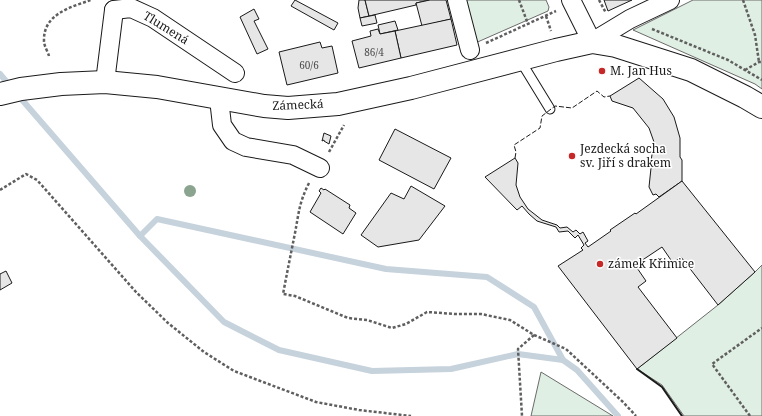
<svg xmlns="http://www.w3.org/2000/svg" width="762" height="416" viewBox="0 0 762 416" font-family="'Noto Serif',serif">
	<style>
		.green { fill: #e0efe3; stroke: #6a6a6a }
		.lines { fill: none; stroke-linecap: round; stroke-linejoin: round }
		.stream { stroke: #c6d2dc; stroke-width: 6 }
		.building { fill: #e6e6e6; stroke: #1a1a1a }
		.lane-casing { stroke: #1a1a1a; stroke-width: 11 }
		.street-casing { stroke: #1a1a1a; stroke-width: 20 }
		.secondary-casing { stroke: #1a1a1a; stroke-width: 24 }
		.path { stroke: #5f5f5f; stroke-width: 2.5; stroke-dasharray: 3 2; stroke-linecap: butt }
		.lane { stroke: #fff; stroke-width: 9 }
		.street { stroke: #fff; stroke-width: 18 }
		.secondary { stroke: #fff; stroke-width: 22 }
		.fence { stroke: #1a1a1a; stroke-width: 1; stroke-dasharray: 5 2; stroke-linecap: butt }
		.wall { stroke: #1a1a1a; stroke-width: 2 }
		.tree { fill: #8aa48f }
		.poi-dot { fill: #c62828; stroke: #fff; stroke-width: 1.5 }
		.labels { text-anchor: middle; stroke-width: 3; stroke-linejoin: round; paint-order: stroke }
		.number-label { font-size: 10px; fill: #4d4d4d }
		.street-label { font-size: 12px; fill: #1a1a1a; stroke: #fff }
		.poi-label { font-size: 12px; fill: #1a1a1a; stroke: #fff; text-anchor: start }
	</style>
	<rect width="100%" height="100%" fill="#fff"/>
	<g class="green">
		<polygon points="463,0 546,0 549,7 548,11 473,44"/>
		<polygon points="693,0 762,0 762,89 755,84 633,30"/>
		<polygon points="762,265 762,416 684,416 662,385 637,369 718,305 755,272"/>
		<polygon points="541,372 613,416 531,416"/>
	</g>
	<g class="lines">
		<g class="stream">
			<polyline points="0,74 11,87"/>
			<polyline points="17,94 140,236 224,322 279,350 372,371 451,369 518,354 563,360 577,370 618,416"/>
			<polyline points="140,236 157,219 386,269 487,277 534,307 563,360"/>
		</g>
	</g>
	<g class="building">
		<polygon points="295,0 338,23 334,30 291,6"/>
		<polygon points="359,0 365,0 369,16 360,18 358,8"/>
		<polygon points="365,0 430,0 416,3 416,5 369,16"/>
		<polygon points="430,0 446,0 451,19 422,26 416,3"/>
		<polygon points="604,0 632,0 608,11"/>
		<polygon points="254,9 259,19 254,21 268,49 257,54 240,17"/>
		<polygon points="375,15 377,23 362,26 360,18"/>
		<polygon points="451,19 457,45 401,58 395,31"/>
		<polygon points="395,21 398,30 380,34 378,25"/>
		<polygon points="378,29 380,34 395,31 401,58 359,68 352,41 371,36 370,31"/>
		<polygon points="320,42 322,48 332,46 338,73 287,85 279,52"/>
		<polygon points="639,78 663,99 674,117 680,138 680,157 682,160 682,181 659,197 656,194 653,195 649,187 651,168 653,165 651,161 654,142 649,128 633,108 612,101 610,96"/>
		<polygon points="395,129 451,158 434,189 379,160"/>
		<polygon points="324,133 331,136 329,144 324,141 324,140 322,141"/>
		<polygon points="515,158 518,163 516,185 520,197 528,209 542,220 557,225 560,228 567,227 573,232 576,230 580,234 583,232 588,241 585,243 588,247 611,231 610,230 635,213 636,214 682,181 755,272 718,305 681,257 673,263 662,247 635,265 646,281 638,287 677,338 637,369 558,266 583,250 581,248 584,245 578,235 575,238 568,231 559,232 556,227 537,221 529,214 522,206 517,210 485,177"/>
		<polygon points="411,186 445,206 419,240 378,247 361,235 391,193 404,199"/>
		<polygon points="321,188 324,190 325,189 350,205 349,208 356,213 343,234 310,212 321,193 319,191"/>
		<polygon points="6,271 12,283 0,290 0,274"/>
	</g>
	<g class="lines">
		<defs>
			<polyline id="lane" points="520,60 550,109"/>
			<g id="street">
				<polyline points="457,0 470,50"/>
				<polyline points="571,0 592,42 630,19 670,0"/>
				<polyline points="114,10 131,8 153,18 235,73"/>
				<polyline points="105,82 114,10"/>
				<polyline points="219,99 222,125 233,141 246,147 293,155 320,168"/>
			</g>
			<polyline id="secondary" points="0,94 21,89 61,84 105,82 157,87 264,106 288,108 338,104 411,88 556,50 592,42 616,46 691,70 745,97 762,107"/>
		</defs>
		<use href="#lane" class="lane-casing"/>
		<use href="#street" class="street-casing"/>
		<use href="#secondary" class="secondary-casing"/>
		<g class="path">
			<polyline points="519,0 528,24"/>
			<polyline points="599,0 606,13"/>
			<polyline points="743,0 755,35 759,62"/>
			<polyline points="546,16 551,31"/>
			<polyline points="652,29 728,60 762,80"/>
			<polyline points="486,43 556,11"/>
			<path d="M49,56C48,52 44,46 44,41C43,14 71,7 91,0"/>
			<polyline points="745,70 759,62 762,62"/>
			<polyline points="329,152 344,125"/>
			<path d="M309,183C299,203 299,212 295,233C291,253 287,273 283,294L295,296L348,318L367,320L392,328L406,324L427,312L455,314H481L510,320L534,335L518,349L522,416"/>
			<polyline points="0,190 26,174 37,180 136,292 168,323 204,352 234,371 316,402 359,410 411,416"/>
			<polyline points="534,335 566,349 623,402 636,416"/>
			<polyline points="750,416 712,364 762,328"/>
		</g>
		<use href="#lane" class="lane"/>
		<use href="#street" class="street"/>
		<use href="#secondary" class="secondary"/>
		<polyline class="fence" points="515,158 516,152 514,145 540,128 542,116 555,106 572,108 597,91 604,97 610,96"/>
		<polyline class="wall" points="637,369 662,387 682,416"/>
	</g>
	<circle class="tree" cx="190" cy="191" r="6"/>
	<g class="poi-dot">
		<circle cx="602" cy="71" r="4"/>
		<circle cx="572" cy="156" r="4"/>
		<circle cx="600" cy="264" r="4"/>
	</g>
	<g class="labels">
		<g class="number-label">
			<text x="374" y="56">86/4</text>
			<text x="309" y="69">60/6</text>
		</g>
		<g class="street-label">
			<text transform="translate(166 28) rotate(32)" y="4">Tlumená</text>
			<text transform="translate(298 105) rotate(-2)" y="4">Zámecká</text>
		</g>
		<g class="poi-label">
			<text x="610" y="75">M. Jan Hus</text>
			<text x="580" y="153">Jezdecká socha<tspan x="580" dy="14">sv. Jiří s drakem</tspan></text>
			<text x="608" y="268">zámek Křimice</text>
		</g>
	</g>
</svg>
